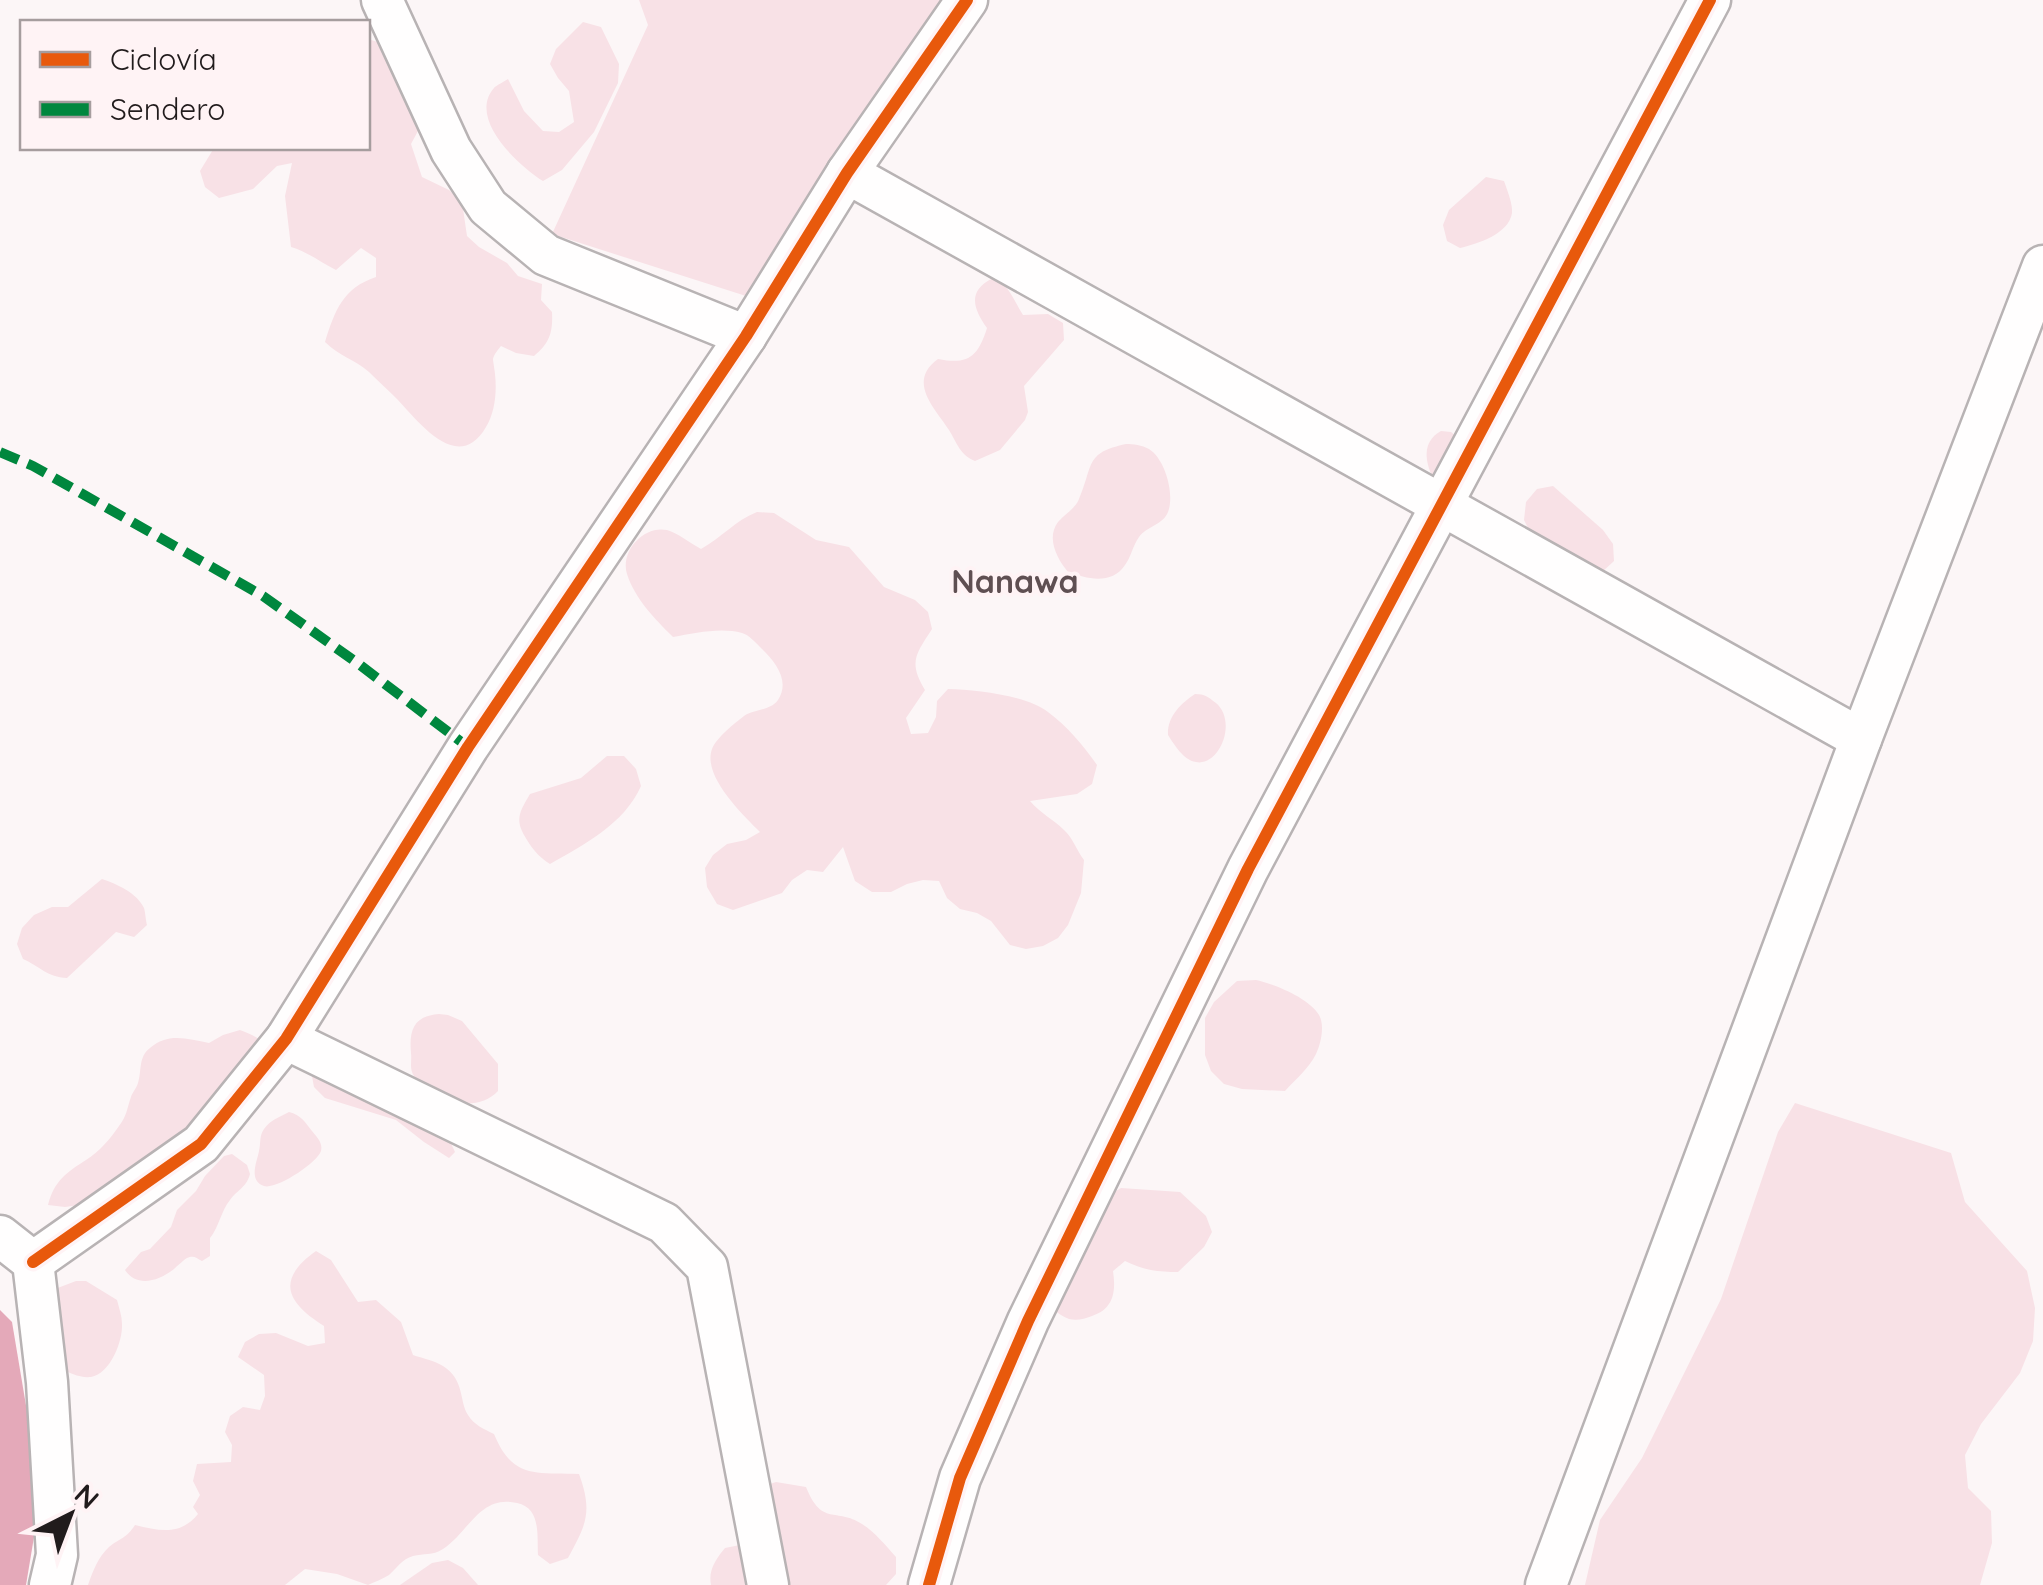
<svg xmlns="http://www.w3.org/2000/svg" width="2043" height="1585" viewBox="0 0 2043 1585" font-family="Quicksand,sans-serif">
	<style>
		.green { fill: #f8e1e6 }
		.water { fill: #e4a9b9 }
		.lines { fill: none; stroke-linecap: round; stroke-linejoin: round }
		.minor-casing { stroke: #b8b3b4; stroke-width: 45 }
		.minor { stroke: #fffefe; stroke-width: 40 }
		.quiet { stroke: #00873e; stroke-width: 10; stroke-dasharray: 20 10; stroke-linecap: butt }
		.cycleway-casing { stroke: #fff3f5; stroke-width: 19 }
		.cycleway { stroke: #e8590c; stroke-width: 12 }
		.labels { text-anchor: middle; stroke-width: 8; stroke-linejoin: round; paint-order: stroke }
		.quarter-label { font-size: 32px; font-weight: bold; fill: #5f4f52; stroke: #fff3f5 }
	</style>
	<rect width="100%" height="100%" fill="#fcf6f7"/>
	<g class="green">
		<polygon points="639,0 979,0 777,306 552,234 648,25"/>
		<path d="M583,22L601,27L619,64L618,83L594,132L562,170L543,181C519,166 467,119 494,88C495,86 507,80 508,79L524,111L543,131L559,132L574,122L569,91L558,78L550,64L556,49Z"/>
		<path d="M368,39L381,43L426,116L411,144L422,177L449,190L462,202L467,236L479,247L507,263L518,276L542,284L541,300L552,312C553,332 550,343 534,356L516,353L501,346C498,350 494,354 493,359C493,361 495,372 495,374C497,392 495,412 486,427C458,475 419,422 397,399C388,390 378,381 369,372C354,359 339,356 325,342C335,310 343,288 376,277V258L361,248L336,270C320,262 308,252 291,247L285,196L292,163L277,166L253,189L219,198L205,187L200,171L214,148H368Z"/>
		<path d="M1486,177L1504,181C1507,190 1513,204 1512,213C1509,234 1477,244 1460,248L1447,241L1443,225L1449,210Z"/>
		<path d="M993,278C1009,284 1014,301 1023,315L1048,314L1063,323L1064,340L1024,386L1028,412L1025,420L1000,450L975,461C960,455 957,443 949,430C936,409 906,382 938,359C968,365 978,357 987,328C973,308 967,291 993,278Z"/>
		<path d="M1441,431L1451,432L1463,442L1434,480C1425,463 1421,442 1441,431Z"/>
		<path d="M1126,444C1133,444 1142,445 1149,449C1165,459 1175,494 1168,512C1163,525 1147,526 1139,537C1133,545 1131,557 1125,565C1112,585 1087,579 1068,572C1057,559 1046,538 1058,522C1065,514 1075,509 1079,499C1094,465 1084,453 1126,444Z"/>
		<polygon points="1553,486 1603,530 1613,544 1614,561 1602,572 1531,534 1524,520 1526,502 1537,489"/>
		<path d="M757,512L774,513L816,540L849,547L884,587L915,600L928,612L932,629C916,654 908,662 925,690L906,718L911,734L928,733L936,717L937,701L948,689C976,690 1026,695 1048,712C1067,726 1084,746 1097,765L1092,784L1077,794L1030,801C1040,813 1053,819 1064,830C1073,838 1077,851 1084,860L1081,893L1068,925L1058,938L1043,946L1026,949L1010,945L991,921L977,913L960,909L947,898L939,881L923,880L907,884L891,892H872L855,881L843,847L823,872L807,870L792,880L782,893L733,910L717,904L707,887L705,868L713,855L727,844L746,840L760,832C743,815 702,776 712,749C716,738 735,723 744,716C754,709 770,711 778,700C791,680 774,660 760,647C755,642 749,635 742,633C721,627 695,633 673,637C655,619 635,599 627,574C620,552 643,525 667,530C678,533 690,543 701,549C721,538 736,520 757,512Z"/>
		<path d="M1195,694C1205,694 1208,697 1216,703C1238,722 1219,767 1196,762C1183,760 1174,744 1168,735C1167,717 1181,703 1195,694Z"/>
		<path d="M607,756H624L636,769L641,786C624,824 585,844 550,864C539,857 534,851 527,840C514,820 519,813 530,794L581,778Z"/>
		<path d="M102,879C117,884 137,893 144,908C145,910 146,923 147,925L134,937L116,932L67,978C47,977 41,967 23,959L17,944L22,928L34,915L52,907H68Z"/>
		<path d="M1256,980C1274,984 1309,998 1319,1015C1325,1025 1321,1044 1316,1054C1309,1068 1295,1080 1285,1091L1242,1089L1224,1084L1211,1071L1205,1055V1018L1214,1002L1237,981Z"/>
		<path d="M439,1014L448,1015L462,1021L498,1064V1091C476,1115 431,1101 414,1076C409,1068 412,1062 411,1053C409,1031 413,1016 439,1014Z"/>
		<path d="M240,1030C259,1037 269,1044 278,1062L99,1202L65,1207L48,1205C54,1181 67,1172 86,1160C99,1152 111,1138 119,1126C127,1116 127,1108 131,1097C132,1093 136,1089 138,1083C142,1071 138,1057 150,1048C168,1032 188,1039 209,1043L223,1035Z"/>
		<polygon points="311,1071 447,1135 455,1152 449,1158 424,1142 396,1120 325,1098 314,1087"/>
		<polygon points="1795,1103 1951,1153 1965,1202 2027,1271 2035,1308 2033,1341 2020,1373 1981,1424 1965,1455 1968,1488 1991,1511 1992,1543 1980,1585 1585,1585 1600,1520 1642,1458 1721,1299 1778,1132"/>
		<path d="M289,1112C301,1115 305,1122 312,1131C317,1137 323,1143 321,1151C317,1163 276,1190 264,1186C248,1180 257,1162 259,1151C261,1143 259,1136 264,1129C270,1120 280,1117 289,1112Z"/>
		<path d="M232,1154L247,1165L250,1174C246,1188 238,1189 230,1200C221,1211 219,1227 210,1238V1256L202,1261C196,1258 194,1255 187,1258C186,1258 175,1268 174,1269C159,1281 137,1288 125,1270L141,1252L150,1249L171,1227L177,1210L196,1191L205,1176L224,1156Z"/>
		<path d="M1121,1188L1180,1192L1206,1216L1212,1232L1204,1247L1178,1272C1158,1272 1143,1270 1125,1261L1113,1271C1116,1291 1114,1309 1092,1316C1084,1319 1077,1321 1069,1319C1057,1315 1046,1302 1037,1293L1106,1197Z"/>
		<path d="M316,1251L331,1260L358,1302L376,1300L401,1322L413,1355C422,1358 435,1361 443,1366C465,1380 459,1401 468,1415C474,1425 484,1429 494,1434C513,1480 536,1472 579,1474C593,1512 586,1525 568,1558L550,1564L538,1555C537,1535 541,1508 517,1503C480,1494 469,1532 443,1549C432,1556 424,1553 413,1556C402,1559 397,1568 389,1575C383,1579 374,1582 368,1585L337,1574L305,1569L285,1585H88C93,1571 98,1557 109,1547C120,1538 126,1539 135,1525C160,1531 180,1536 198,1514L193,1507L200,1495L193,1481L197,1464L231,1462L232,1445L225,1432L230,1416L243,1407L260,1410L265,1396L264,1375L238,1357L245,1342L259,1334L276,1333L308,1346L325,1343L324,1326C287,1303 275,1280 316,1251Z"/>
		<path d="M76,1281H86L117,1300C119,1308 122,1316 122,1324C123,1341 110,1374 91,1377C79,1378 70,1373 60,1368L55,1289Z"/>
		<path d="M776,1482L806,1487C822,1527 836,1507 862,1524C875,1532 886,1546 896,1557V1574L886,1585H711C708,1570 716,1559 725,1548L740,1545C730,1514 745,1492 776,1482Z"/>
		<polygon points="448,1560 463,1568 478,1585 400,1585 432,1563"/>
	</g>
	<polygon class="water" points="0,1310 12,1322 41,1495 26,1585 0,1585"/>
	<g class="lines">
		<defs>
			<g id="minor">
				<polyline points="382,0 451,150 488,207 546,255 746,336"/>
				<polyline points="847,173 1861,739"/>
				<polyline points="286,1039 664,1223 707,1267 768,1585"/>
				<polyline points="0,1236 33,1262 47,1382 57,1555 50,1585"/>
				<polyline points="33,1262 201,1144 286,1039 468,747 746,336 847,173 967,0"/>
				<polyline points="929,1585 960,1478 1028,1321 1248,869 1710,0"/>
				<polyline points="1546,1585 1861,739 2043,266"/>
			</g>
		</defs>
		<use href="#minor" class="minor-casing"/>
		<use href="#minor" class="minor"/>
		<polyline class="quiet" points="0,452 33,466 263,596 356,662 468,747"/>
		<defs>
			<g id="cycleway">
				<polyline points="33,1262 201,1144 286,1039 468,747 746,336 847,173 967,0"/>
				<polyline points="929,1585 960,1478 1028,1321 1248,869 1710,0"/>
			</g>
		</defs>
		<use href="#cycleway" class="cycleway-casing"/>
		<use href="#cycleway" class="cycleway"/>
	</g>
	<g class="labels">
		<g class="quarter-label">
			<text x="1015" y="593">Nanawa</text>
		</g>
	</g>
	<rect x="20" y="20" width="350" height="130" fill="#fff3f5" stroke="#a69d9e" stroke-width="2.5"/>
	<rect x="40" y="52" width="50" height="15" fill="#e8590c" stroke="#a69d9e" stroke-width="2.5"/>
	<text x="110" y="70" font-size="30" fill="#211b1c">Ciclovía</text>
	<rect x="40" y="102" width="50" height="15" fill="#00873e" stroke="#a69d9e" stroke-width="2.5"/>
	<text x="110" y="120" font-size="30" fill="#211b1c">Sendero</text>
	<g transform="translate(70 1515) rotate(42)" stroke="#fff3f5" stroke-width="8" paint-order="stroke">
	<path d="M0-8L18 38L0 25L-18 38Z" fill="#211b1c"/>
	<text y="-15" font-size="28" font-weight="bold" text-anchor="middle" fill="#211b1c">N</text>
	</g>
</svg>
